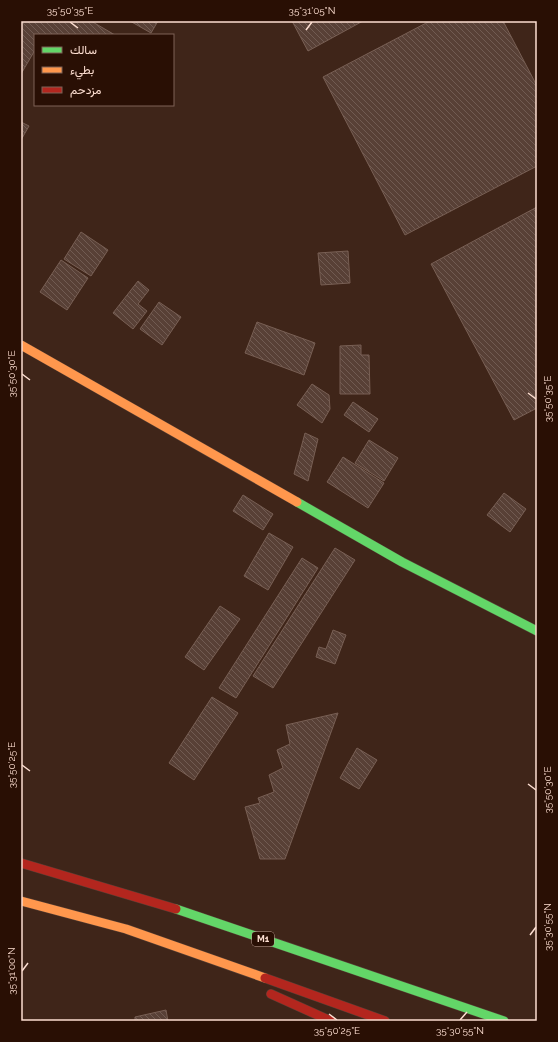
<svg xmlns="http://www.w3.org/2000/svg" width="558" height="1042" viewBox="0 0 558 1042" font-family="Raleway,Vazirmatn,sans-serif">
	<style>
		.building { fill: url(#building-back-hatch); stroke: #785f54 }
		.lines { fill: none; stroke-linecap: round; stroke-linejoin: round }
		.fast-casing { stroke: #564036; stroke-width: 10 }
		.slow-casing { stroke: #564036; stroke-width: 10 }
		.jam-casing { stroke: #564036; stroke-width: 10 }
		.fast { stroke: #63d668; stroke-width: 9 }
		.slow { stroke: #ff974d; stroke-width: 9 }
		.jam { stroke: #b3261e; stroke-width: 9 }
		.ticks { fill: none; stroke: #fdded1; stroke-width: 1.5 }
		.labels { text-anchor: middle; stroke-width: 3.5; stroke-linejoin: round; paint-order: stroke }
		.shield { fill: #290f04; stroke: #bda094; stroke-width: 1 }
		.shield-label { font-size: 9px; font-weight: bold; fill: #fdded1 }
		.neatline { fill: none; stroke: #fdded1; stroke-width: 1.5 }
		.ticks-label { font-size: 10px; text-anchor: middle; fill: #fdded1 }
	</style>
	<defs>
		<pattern id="building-back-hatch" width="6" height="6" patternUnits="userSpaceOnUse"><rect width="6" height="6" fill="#584036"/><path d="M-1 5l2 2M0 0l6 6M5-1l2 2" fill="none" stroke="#715b52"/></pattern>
	</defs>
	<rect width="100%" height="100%" fill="#3f2519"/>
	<g class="building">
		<polygon points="21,21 91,21 115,35 35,35 35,50 21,74"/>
		<polygon points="130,21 158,21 151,33"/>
		<polygon points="292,21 363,21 308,51"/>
		<polygon points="430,21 503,21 537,86 537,166 405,235 323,77"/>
		<polygon points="21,122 29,126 21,140"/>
		<polygon points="537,207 537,408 514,420 431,264"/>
		<polygon points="81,232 108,250 91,276 64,259"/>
		<polygon points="348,251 350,283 321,285 318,253"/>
		<polygon points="61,260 88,278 67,310 40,292"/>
		<polygon points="138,281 149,290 138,304 147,311 133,329 113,313"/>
		<polygon points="159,302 181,317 162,345 140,329"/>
		<polygon points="257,322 315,343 304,375 245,353"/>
		<polygon points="361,345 361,355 369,355 370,394 340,394 340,346"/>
		<polygon points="312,384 329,395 330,409 322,423 297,405"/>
		<polygon points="353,402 378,419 369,432 344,415"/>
		<polygon points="305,433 318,439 308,481 294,474"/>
		<polygon points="369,440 398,458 384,481 355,463"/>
		<polygon points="343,457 384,483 368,508 327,482"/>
		<polygon points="504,493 526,509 510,532 487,515"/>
		<polygon points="243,495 273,514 263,530 233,511"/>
		<polygon points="269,533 293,547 268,590 244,576"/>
		<polygon points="335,548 355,560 273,688 253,676"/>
		<polygon points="302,558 318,568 236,698 219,688"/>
		<polygon points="220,606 240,619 204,670 185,657"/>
		<polygon points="333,630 346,635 335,664 316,657 319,647 326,649"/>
		<polygon points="212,697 238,713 194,780 169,763"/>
		<polygon points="338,713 285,859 260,859 245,807 260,803 258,798 274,792 269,775 283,768 277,750 290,744 286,725"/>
		<polygon points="357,748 377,760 359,789 340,778"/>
		<polygon points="166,1010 168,1021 135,1021 135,1017"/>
	</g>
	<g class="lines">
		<defs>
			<g id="fast">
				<polyline points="297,502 402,562 537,631"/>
				<polyline points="176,909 504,1021"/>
			</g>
			<g id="slow">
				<polyline points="21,345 297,502"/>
				<polyline points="21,901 126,929 265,978"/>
			</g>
			<g id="jam">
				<polyline points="21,863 176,909"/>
				<polyline points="265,978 385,1021"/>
				<polyline points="271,994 331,1021"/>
			</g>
		</defs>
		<use href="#fast" class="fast-casing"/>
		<use href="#slow" class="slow-casing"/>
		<use href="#jam" class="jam-casing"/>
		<use href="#fast" class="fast"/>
		<use href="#slow" class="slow"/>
		<use href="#jam" class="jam"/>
	</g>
	<path class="ticks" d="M70,22L78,28M306,30L312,22M22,374L30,380M528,393L536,399M22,765L30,771M528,784L536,790M530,935L536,927M22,971L28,963M329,1014L337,1020M460,1020L467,1012"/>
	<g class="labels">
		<rect class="shield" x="252" y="932" width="22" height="14" rx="3"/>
		<g class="shield-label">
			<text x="263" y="942">M1</text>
		</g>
	</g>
	<rect width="558" height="1042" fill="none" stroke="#290f04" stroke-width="44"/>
	<rect x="34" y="34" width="140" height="72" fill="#290f04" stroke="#7e6256"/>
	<rect x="42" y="47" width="20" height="6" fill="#63d668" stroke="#7e6256"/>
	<text x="70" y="54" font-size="12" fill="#fdded1">سالك</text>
	<rect x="42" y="67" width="20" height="6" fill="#ff974d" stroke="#7e6256"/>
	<text x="70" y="74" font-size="12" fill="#fdded1">بطيء</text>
	<rect x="42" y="87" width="20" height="6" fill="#b3261e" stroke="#7e6256"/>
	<text x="70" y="94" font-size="12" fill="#fdded1">مزدحم</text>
	<rect x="22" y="22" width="514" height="998" class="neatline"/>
	<g class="ticks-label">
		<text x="70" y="14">35°50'35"E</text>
		<text x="312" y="14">35°31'05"N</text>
		<text transform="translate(11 374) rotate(-90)" y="4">35°50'30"E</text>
		<text transform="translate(547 399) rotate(-90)" y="4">35°50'35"E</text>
		<text transform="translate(11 765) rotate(-90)" y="4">35°50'25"E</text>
		<text transform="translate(547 790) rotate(-90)" y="4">35°50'30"E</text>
		<text transform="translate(547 927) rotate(-90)" y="4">35°30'55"N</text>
		<text transform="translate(11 971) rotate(-90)" y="4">35°31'00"N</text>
		<text x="337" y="1034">35°50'25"E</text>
		<text x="460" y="1034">35°30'55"N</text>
	</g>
</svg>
